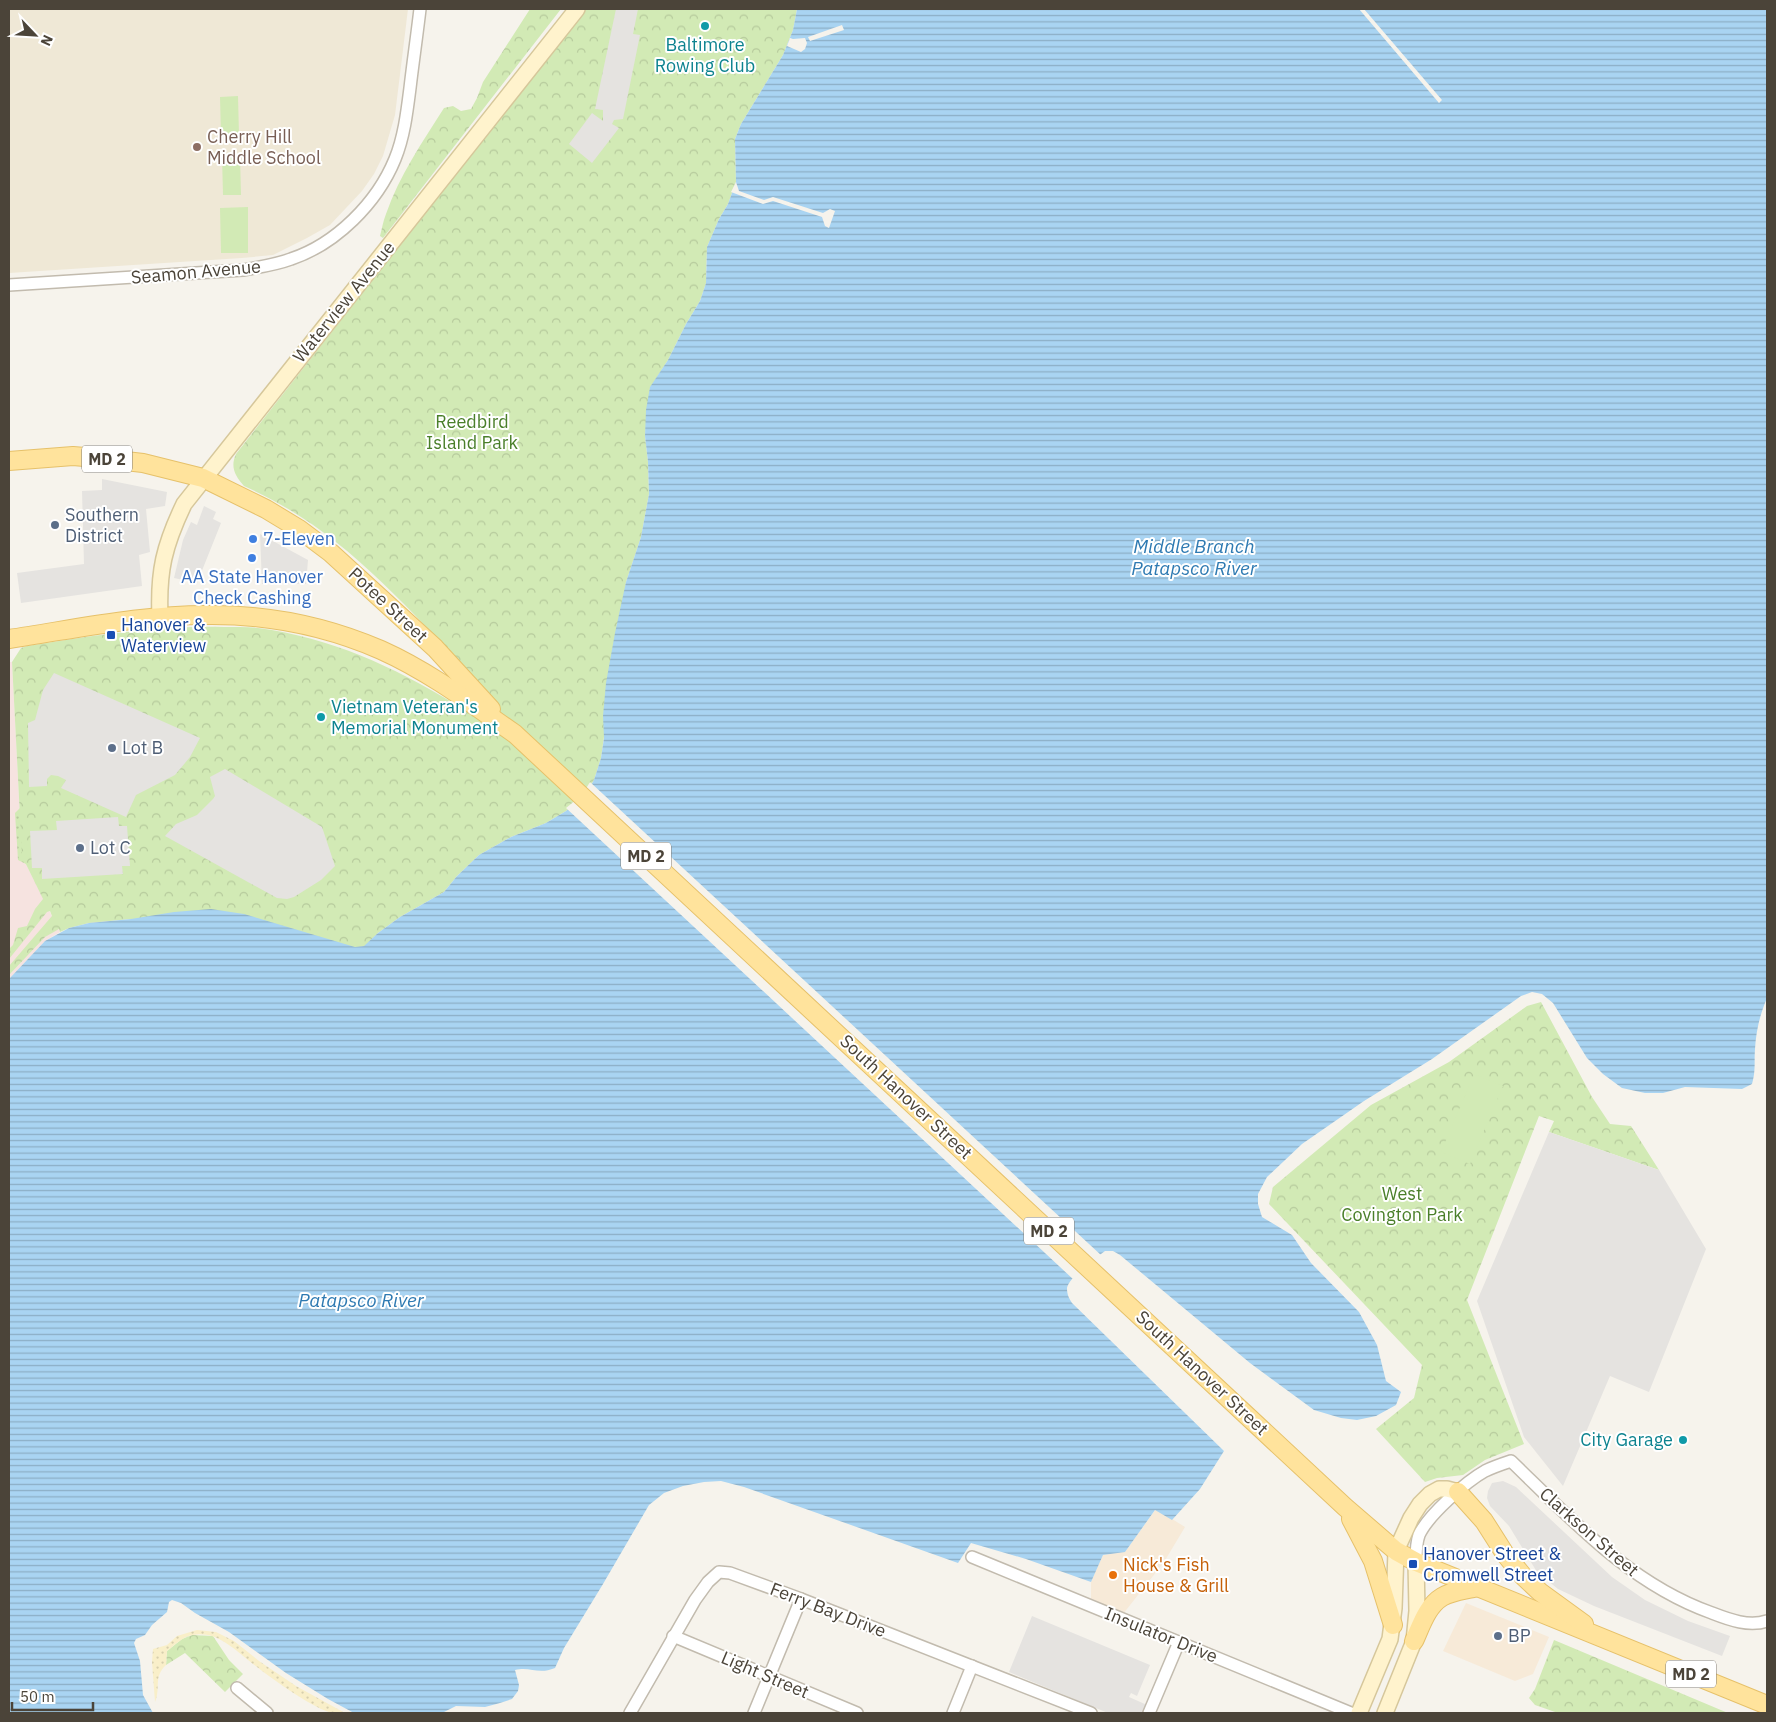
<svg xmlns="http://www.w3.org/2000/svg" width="1776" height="1722" viewBox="0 0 1776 1722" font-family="'IBM Plex Sans',sans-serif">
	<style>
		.commercial { fill: #f7ead8 }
		.education { fill: #efe8d6 }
		.medical { fill: #f6e3e0 }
		.grass { fill: url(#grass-dots) }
		.forest { fill: url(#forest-crowns) }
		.sand { fill: url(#sand-dots) }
		.pitch { fill: #d2eab5 }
		.parking { fill: #e5e3e0 }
		.water { fill: url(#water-rules) }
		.pier { fill: #f6f3ec }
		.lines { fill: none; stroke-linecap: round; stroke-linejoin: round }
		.street-casing { stroke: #c2bbae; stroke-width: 14 }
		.secondary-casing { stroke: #d6c79b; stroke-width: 18 }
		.primary-casing { stroke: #e6c16a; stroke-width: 20 }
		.street { stroke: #fff; stroke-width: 11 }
		.secondary { stroke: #fff3cd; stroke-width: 15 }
		.primary { stroke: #ffe39c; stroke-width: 18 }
		.culture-dot { fill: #0f9aa8; stroke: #fff; stroke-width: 2 }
		.education-dot { fill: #8d6e63; stroke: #fff; stroke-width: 2 }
		.service-dot { fill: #5c6f8a; stroke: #fff; stroke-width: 2 }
		.shop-dot { fill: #3f7fe0; stroke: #fff; stroke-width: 2 }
		.transit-dot { fill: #1a4fb4; stroke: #fff; stroke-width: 2 }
		.food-dot { fill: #e8710a; stroke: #fff; stroke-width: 2 }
		.labels { text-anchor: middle; stroke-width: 4; stroke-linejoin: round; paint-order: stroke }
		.shield { fill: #fff; stroke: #817c74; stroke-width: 1 }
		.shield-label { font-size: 16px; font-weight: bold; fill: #4b4439 }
		.culture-label { font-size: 18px; fill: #0d838f; stroke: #fff }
		.education-label { font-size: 18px; fill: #785e54; stroke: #fff; text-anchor: start }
		.street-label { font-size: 18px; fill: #4b4439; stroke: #fff }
		.park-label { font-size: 18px; fill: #4a7f2a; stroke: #fff }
		.service-label { font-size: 18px; fill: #4e5e75; stroke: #fff; text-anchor: start }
		.shop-label { font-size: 18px; fill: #366cbe; stroke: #fff; text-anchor: start }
		.transit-label { font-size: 18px; fill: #164399; stroke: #fff; text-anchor: start }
		.food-label { font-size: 18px; fill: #c56008; stroke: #fff; text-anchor: start }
		.water-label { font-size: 19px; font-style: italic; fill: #2e7ab2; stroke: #fff }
	</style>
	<defs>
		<pattern id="grass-dots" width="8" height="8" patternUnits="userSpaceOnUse" patternTransform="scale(1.25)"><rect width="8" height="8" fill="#d2eab5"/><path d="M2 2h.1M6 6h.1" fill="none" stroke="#b6ca9c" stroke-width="1.8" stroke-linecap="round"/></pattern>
		<pattern id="forest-crowns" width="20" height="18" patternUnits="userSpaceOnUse" patternTransform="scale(1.25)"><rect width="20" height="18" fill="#d2eab5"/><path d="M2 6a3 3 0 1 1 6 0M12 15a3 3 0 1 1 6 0" fill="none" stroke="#b6ca9c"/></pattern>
		<pattern id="sand-dots" width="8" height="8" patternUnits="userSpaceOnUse" patternTransform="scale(1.25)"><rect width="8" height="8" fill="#f9efc9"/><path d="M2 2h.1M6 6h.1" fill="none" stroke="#d7cead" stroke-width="1.8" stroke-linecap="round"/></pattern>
		<pattern id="water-rules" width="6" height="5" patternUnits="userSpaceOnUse" patternTransform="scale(1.25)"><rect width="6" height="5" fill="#a9d4f2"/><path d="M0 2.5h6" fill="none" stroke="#8caec5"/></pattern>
	</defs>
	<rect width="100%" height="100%" fill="#f6f3ec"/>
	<g class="commercial">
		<polygon points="1156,1509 1185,1527 1164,1562 1123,1614 1091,1603 1091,1582 1103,1555 1125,1552"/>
		<polygon points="1466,1603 1549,1637 1533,1674 1515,1681 1443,1651"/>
	</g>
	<polygon class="education" points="9,9 408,9 395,115 383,156 374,174 362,191 330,225 307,238 273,255 242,258 9,273"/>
	<polygon class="medical" points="9,662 12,662 22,856 60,932 45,941 9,979"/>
	<polygon class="grass" points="21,807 28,865 18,860 15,813"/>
	<g class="forest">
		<path d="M530,9H561L383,238L380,236C382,229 383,221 386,214C399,176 423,141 444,108L453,106L461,111L471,109L477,98L483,82Z"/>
		<path d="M585,9H797L793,30L783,55L741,124L735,139L736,182L728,204L719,219L707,247L706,283L700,301L686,324L668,360L650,388L645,436L648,462L649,494L641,537L626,582L601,758L594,780L584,797L566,811L546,823L511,837L479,855L457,876L444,892L400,917L378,933L365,946L355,948L283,927L131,919L89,923L69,928L60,932L59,929L45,937L9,975V966L52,916L50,911L47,912L9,959V949L13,945L18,928L27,926L35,909L43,899L22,856L12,662L21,648L27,646C92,636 158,625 224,627C235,627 247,627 258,628C332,638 392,666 455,704L475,680C425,625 364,557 301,517C283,505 264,495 244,486C235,476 230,467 236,454Z"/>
		<polygon points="1541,1002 1592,1097 1610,1124 1631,1126 1659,1170 1549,1132 1554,1121 1539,1116 1467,1300 1524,1444 1485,1460 1463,1475 1437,1478 1425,1482 1376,1429 1414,1398 1422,1365 1269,1204 1273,1187 1371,1105 1449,1062 1527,1006"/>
		<polygon points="192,1635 213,1636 229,1660 243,1674 225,1692 185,1653 166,1665 167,1651 182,1639"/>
		<polygon points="1554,1640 1728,1713 1558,1713 1535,1705 1529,1698 1535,1689"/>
	</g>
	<path class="sand" d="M197,1630L216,1632L234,1641L259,1661L296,1686L345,1713C341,1713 337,1714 333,1713C314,1710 264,1673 248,1660C232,1647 215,1631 193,1635C183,1636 175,1645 167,1651L166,1665C153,1677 161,1688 155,1702L152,1662L153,1649L167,1645L177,1636Z"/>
	<g class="pitch">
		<polygon points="238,96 239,135 221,136 220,97"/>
		<polygon points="240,156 241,195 223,195 222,156"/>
		<polygon points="248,207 248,253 221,253 220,208"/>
		<polygon points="1474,1074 1503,1086 1470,1164 1441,1152"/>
	</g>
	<g class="parking">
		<polygon points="616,9 638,9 633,34 640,35 623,119 614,120 612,124 619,128 592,163 569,144 592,113 603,121 603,110 595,109"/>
		<polygon points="102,479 167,492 165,506 146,509 150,552 139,555 142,586 21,603 17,573 84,564 82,491 102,490"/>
		<polygon points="204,506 216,512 213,519 221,523 197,583 174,578 183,540 191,522 197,525"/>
		<polygon points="260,534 308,560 306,584 262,584"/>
		<polygon points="54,673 200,738 190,757 175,775 136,795 126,817 61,788 66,780 58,776 51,775 47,779 47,786 29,787 28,723 35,720 43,690"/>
		<polygon points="225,769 322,827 335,866 321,880 294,897 287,899 277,898 165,836 176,824 197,815 213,799 215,796 210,777"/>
		<polygon points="118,817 119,826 127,826 130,866 122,866 123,874 42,879 42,868 32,868 30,831 57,830 56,821"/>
		<polygon points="1549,1132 1659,1170 1706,1249 1649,1392 1610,1376 1563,1486 1524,1437 1477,1301"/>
		<polygon points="1503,1481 1516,1487 1612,1577 1645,1600 1688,1621 1730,1636 1722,1656 1594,1606 1558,1589 1537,1572 1509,1526 1490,1506 1487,1498 1488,1491 1492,1483"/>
		<polygon points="1032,1616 1150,1665 1137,1696 1131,1693 1129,1697 1147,1705 1143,1713 1108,1713 1009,1672"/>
	</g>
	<path class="water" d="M797,9H1767V998C1760,1014 1756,1031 1755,1049C1754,1062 1756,1070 1752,1084L1742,1089L1685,1087L1663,1093H1645L1622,1088L1603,1074L1587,1058L1553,1003L1542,994L1532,992L1521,996L1432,1059L1364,1101L1302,1144L1267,1177L1258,1194V1204L1262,1217L1292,1235L1311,1263L1359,1312L1377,1345L1386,1381L1401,1392L1396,1405L1376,1416L1357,1420L1341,1418L1314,1410L1250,1363L1120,1255L1113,1251H1105C1096,1258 1069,1277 1067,1288C1067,1295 1069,1298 1072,1303L1224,1451L1200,1489L1172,1520L1155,1510L1125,1552L1103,1555L1091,1582L1026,1559L971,1543L958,1563L744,1487L721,1481L704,1482L683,1486L664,1493L649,1505L603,1584L564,1648L555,1668C538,1675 530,1666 515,1670L519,1685L518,1691L512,1699L500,1703L485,1707L456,1706L442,1713H354L328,1699L286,1673L229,1632L195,1613L181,1603L172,1600L169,1602L167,1612L152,1625L145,1635L136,1639L134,1643L140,1661L143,1695L153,1713H9V979L45,941L69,928L89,923L131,919L174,912L211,909L244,914L355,947L364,946L378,933L400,917L444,892L457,876L479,855L511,837L546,823L566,811L584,797L594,780L601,758L604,738L603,716L606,683L615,633L626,582L641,537L649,494L648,462L645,436L646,410L650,387L668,360L686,324L700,301L706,283L707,247L719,219L728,204L736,182L735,139L741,124L783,55L793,30Z"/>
	<g class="pier">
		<polygon points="1359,9 1364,9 1442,100 1439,103"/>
		<polygon points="842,25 844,30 810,41 808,37"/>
		<polygon points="790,38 793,39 805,38 807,43 805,49 801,52 787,46"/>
		<polygon points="736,182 739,191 764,200 773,197 823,213 830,209 835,211 829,228 825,226 822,217 773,201 763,204 731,192"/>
		<polygon points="590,782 1102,1256 1074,1280 566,808 582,795"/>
	</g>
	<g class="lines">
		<defs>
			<g id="street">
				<path d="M9,285L243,270C259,267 275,265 291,259C336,244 377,203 395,159C404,137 407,112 410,88C413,62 417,35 420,9"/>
				<polyline points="972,1557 1351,1713"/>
				<path d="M1416,1562C1416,1553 1416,1543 1419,1535C1428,1515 1467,1481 1485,1471C1493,1467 1502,1464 1511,1461C1572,1520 1630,1584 1712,1613C1730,1620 1749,1627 1767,1621"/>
				<polyline points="673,1636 857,1713"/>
				<polyline points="237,1688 267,1713"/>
				<polyline points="630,1713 695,1600 708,1582 719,1572 730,1573 801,1599 1091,1713"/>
				<polyline points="754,1713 801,1599"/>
				<polyline points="953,1713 972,1666"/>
				<polyline points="1149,1713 1179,1642"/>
			</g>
			<g id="secondary">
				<path d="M160,617C158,571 164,546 184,504L577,9"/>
				<polyline points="1359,1713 1390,1639 1394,1608 1396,1551 1411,1518 1420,1504 1430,1494 1439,1489 1447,1489 1458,1492"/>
				<polyline points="1385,1713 1414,1641 1417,1611 1416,1562"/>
			</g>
			<g id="primary">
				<polyline points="9,461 73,456 108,459 143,463 203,478 266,509 299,529 331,553 435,648 491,709"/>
				<path d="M9,639C76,629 144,614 212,615C269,615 328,627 381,650C430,672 472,704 515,734L1345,1507L1396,1551L1416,1562L1767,1705"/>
				<polyline points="1458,1492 1484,1521 1505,1554 1523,1576 1540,1592 1584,1624"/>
				<polyline points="1351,1519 1373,1561 1393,1625"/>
				<path d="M1414,1641C1421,1626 1427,1606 1442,1597C1452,1591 1466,1590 1477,1587"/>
			</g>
		</defs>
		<use href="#street" class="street-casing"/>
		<use href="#secondary" class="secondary-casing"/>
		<use href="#primary" class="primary-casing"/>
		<use href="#street" class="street"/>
		<use href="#secondary" class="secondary"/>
		<use href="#primary" class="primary"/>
	</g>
	<g class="culture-dot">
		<circle cx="705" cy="26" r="5"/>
		<circle cx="321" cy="717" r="5"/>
		<circle cx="1683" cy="1440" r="5"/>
	</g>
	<circle class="education-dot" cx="197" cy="147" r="5"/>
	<g class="service-dot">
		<circle cx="55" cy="525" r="5"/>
		<circle cx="112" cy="748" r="5"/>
		<circle cx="80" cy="848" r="5"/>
		<circle cx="1498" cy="1636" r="5"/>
	</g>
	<g class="shop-dot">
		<circle cx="253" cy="539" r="5"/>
		<circle cx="252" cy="558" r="5"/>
	</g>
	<g class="transit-dot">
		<rect x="106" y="630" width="10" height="10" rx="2.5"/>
		<rect x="1408" y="1559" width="10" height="10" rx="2.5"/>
	</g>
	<circle class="food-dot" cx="1113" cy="1575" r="5"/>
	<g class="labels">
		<g class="shield">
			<rect x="82" y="445.5" width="50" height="27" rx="4"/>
			<rect x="621" y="842.5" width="50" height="27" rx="4"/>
			<rect x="1024" y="1217.5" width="50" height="27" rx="4"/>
			<rect x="1666" y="1660.5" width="50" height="27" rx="4"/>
		</g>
		<g class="shield-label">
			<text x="107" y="465">MD 2</text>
			<text x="646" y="862">MD 2</text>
			<text x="1049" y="1237">MD 2</text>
			<text x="1691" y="1680">MD 2</text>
		</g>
		<g class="culture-label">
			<text x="705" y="51">Baltimore<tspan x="705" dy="21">Rowing Club</tspan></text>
			<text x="331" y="713" text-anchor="start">Vietnam Veteran's<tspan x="331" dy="21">Memorial Monument</tspan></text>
			<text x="1673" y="1446" text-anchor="end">City Garage</text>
		</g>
		<g class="education-label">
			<text x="207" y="143">Cherry Hill<tspan x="207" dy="21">Middle School</tspan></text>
		</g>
		<g class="street-label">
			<text transform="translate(196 272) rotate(-5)" y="6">Seamon Avenue</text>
			<text transform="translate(344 302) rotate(-51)" y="6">Waterview Avenue</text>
			<text transform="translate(388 605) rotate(43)" y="6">Potee Street</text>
			<text transform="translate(906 1097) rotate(43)" y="6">South Hanover Street</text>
			<text transform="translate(1202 1373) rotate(43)" y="6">South Hanover Street</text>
			<text transform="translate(1589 1532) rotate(41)" y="6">Clarkson Street</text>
			<text transform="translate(828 1610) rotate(21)" y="6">Ferry Bay Drive</text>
			<text transform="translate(1161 1635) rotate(22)" y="6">Insulator Drive</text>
			<text transform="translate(765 1675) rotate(23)" y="6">Light Street</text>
		</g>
		<g class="park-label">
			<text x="472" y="428">Reedbird<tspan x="472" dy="21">Island Park</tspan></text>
			<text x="1402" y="1200">West<tspan x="1402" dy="21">Covington Park</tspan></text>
		</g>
		<g class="service-label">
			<text x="65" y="521">Southern<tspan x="65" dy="21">District</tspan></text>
			<text x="122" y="754">Lot B</text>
			<text x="90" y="854">Lot C</text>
			<text x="1508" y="1642">BP</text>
		</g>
		<g class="shop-label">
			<text x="263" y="545">7-Eleven</text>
			<text x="252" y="583" text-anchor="middle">AA State Hanover<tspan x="252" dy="21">Check Cashing</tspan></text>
		</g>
		<g class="transit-label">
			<text x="121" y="631">Hanover &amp;<tspan x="121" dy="21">Waterview</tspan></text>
			<text x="1423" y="1560">Hanover Street &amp;<tspan x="1423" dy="21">Cromwell Street</tspan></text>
		</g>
		<g class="food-label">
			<text x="1123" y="1571">Nick's Fish<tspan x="1123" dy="21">House &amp; Grill</tspan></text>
		</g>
		<g class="water-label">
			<text x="1194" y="553">Middle Branch<tspan x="1194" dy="22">Patapsco River</tspan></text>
			<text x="361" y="1307">Patapsco River</text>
		</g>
	</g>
	<rect width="1776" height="1722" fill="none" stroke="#4b4439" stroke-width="20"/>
	<g transform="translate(35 35) rotate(115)" stroke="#ffffff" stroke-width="4" paint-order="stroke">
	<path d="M0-4L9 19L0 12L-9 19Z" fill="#4b4439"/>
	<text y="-8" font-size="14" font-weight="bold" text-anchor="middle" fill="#4b4439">N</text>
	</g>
	<path d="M12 1702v8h81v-8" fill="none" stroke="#4b4439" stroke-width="2.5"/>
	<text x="20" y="1702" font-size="15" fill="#4b4439" stroke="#ffffff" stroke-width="4" paint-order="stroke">50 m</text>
</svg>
